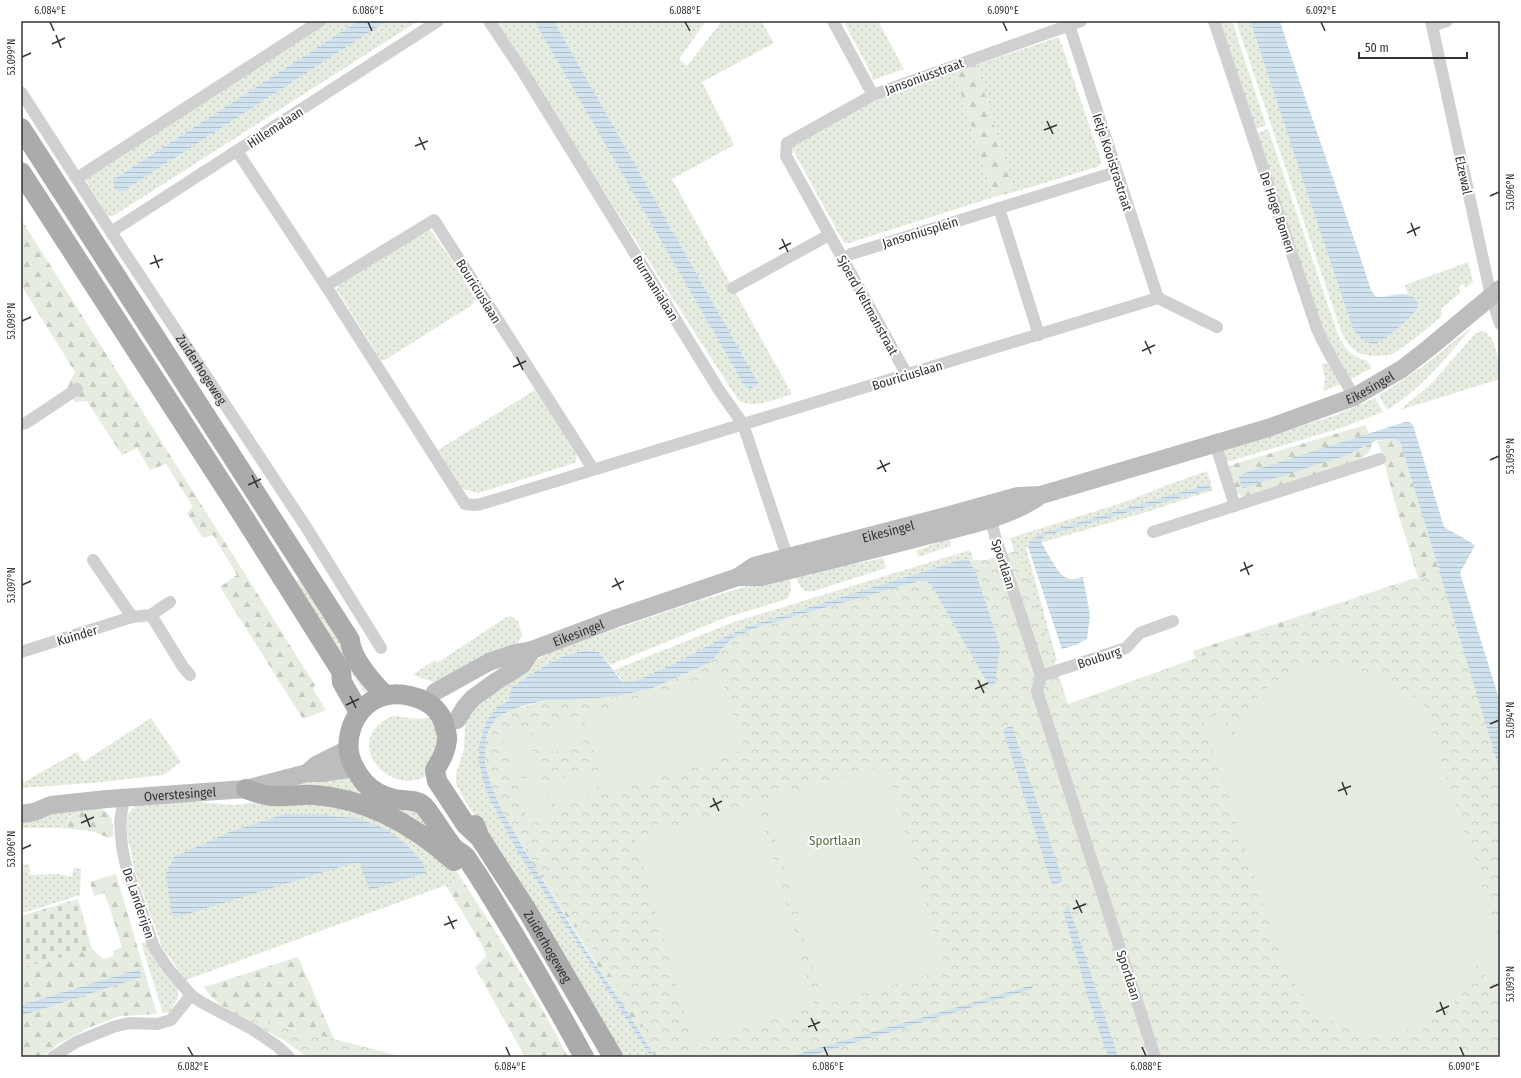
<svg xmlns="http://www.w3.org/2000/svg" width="1521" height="1078" viewBox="0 0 1521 1078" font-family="'Fira Sans Condensed',sans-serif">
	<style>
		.grass { fill: url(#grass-dots) }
		.forest { fill: url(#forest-firs) }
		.cemetery { fill: url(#cemetery-stones) }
		.park { fill: url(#park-crowns) }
		.garden { fill: #e6ecdf }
		.water { fill: url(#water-rules) }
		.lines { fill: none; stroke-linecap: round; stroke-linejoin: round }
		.street { stroke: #d0d0d0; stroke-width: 12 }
		.secondary { stroke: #bdbdbd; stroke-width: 18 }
		.primary { stroke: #ababab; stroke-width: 20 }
		.ticks { fill: none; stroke: #333; stroke-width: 1.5 }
		.labels { text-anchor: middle; stroke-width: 4; stroke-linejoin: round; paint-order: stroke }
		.street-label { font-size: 13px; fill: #333; stroke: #fff }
		.park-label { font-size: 13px; fill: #56703f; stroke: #fff }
		.neatline { fill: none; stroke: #333; stroke-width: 1.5 }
		.ticks-label { font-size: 10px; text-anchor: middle; fill: #333 }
	</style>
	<defs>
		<pattern id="grass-dots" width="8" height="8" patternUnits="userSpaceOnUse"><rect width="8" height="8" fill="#e6ecdf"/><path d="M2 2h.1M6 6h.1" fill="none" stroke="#c6cbc0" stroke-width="1.8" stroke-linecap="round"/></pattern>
		<pattern id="forest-firs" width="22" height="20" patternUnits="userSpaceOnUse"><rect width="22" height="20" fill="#e6ecdf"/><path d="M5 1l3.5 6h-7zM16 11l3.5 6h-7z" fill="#c6cbc0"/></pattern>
		<pattern id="cemetery-stones" width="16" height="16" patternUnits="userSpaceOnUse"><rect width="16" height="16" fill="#e6ecdf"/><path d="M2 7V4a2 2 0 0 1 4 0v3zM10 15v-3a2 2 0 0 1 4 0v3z" fill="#c6cbc0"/></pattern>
		<pattern id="park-crowns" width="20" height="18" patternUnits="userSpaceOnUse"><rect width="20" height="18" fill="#e6ecdf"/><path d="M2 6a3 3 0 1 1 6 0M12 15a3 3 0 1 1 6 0" fill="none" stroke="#c6cbc0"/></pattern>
		<pattern id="water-rules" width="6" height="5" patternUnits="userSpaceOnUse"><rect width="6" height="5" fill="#cfe2ee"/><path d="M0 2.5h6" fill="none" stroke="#b2c2cd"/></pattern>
	</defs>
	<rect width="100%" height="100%" fill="#fff"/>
	<g class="grass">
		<polygon points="326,21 358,21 114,179 113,184 114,189 122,192 387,21 418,21 132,204 113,216 108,216 84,177"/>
		<path d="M494,21H534L744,385L750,389L759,384L554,21H706L679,59L687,66L722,21H761L774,43L702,82L734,145L672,179L792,394C775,399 756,409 739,401Z"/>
		<polygon points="850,21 878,21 904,69 873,80 871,73 845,24"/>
		<polygon points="1219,21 1232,21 1266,125 1256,129"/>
		<path d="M1236,21H1250L1305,187L1353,329L1412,315L1419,306C1417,299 1414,296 1407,293L1405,285L1468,262L1473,282L1466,288L1463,284L1458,288L1461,292L1442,308L1441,317L1413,340L1391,355L1371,356L1358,353L1348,344L1341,331Z"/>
		<polygon points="1059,37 1102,163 1097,167 1014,192 976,65"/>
		<polygon points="954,72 994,197 849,243 844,243 793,150 793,145 871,103 907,88"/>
		<path d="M1268,129L1337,332C1342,345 1351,358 1366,360L1372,368L1351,379L1325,336L1257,133Z"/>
		<polygon points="428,229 433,233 462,276 475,299 472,305 385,360 381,360 337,290 339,284"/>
		<path d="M1470,328L1471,329C1445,359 1421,389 1387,410L1379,395C1412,376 1441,353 1470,328Z"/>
		<path d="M1482,331C1497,335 1500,365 1500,379L1400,410L1431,384L1475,334Z"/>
		<polygon points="1327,363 1341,384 1323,391 1325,379 1322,364"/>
		<polygon points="535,390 575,451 577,458 575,463 478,493 463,489 438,450"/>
		<polygon points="1375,398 1383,412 1341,428 1227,462 1223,451 1336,415"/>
		<polygon points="1207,471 1213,490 1150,511 1026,547 1057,661 1051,663 1010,538 1125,502 1170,484"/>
		<polygon points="949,537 951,546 918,557 917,551"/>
		<path d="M970,550L1000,635L990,687L971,564L969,560H960L749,626C717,639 687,659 655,672C645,677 635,682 624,682L614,670L734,622Z"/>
		<path d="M883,558L886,568L814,591C801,593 801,587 795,576L824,567L865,562Z"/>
		<path d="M788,577C791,584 793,592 787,599L722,619L610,665L599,652L586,650L563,656L539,669L512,687L508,701L497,707L486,721L479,746L483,781L489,798L517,851L651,1057H622L499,852L464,799L456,783V773L464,750L465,720L468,714L534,661L555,650L695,602L747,586Z"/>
		<polygon points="302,578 372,691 366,695 293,583"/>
		<path d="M511,616L518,621L522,635L517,644L439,682C428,682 424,678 414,675L415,673L435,660L437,663L505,618Z"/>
		<path d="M393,716C402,716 410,719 419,719C424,719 427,716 432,719L438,739L427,776C384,798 341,737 393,716Z"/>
		<polygon points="151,718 181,762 163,775 92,783 21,788 21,778 24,782 77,752 83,762"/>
		<polygon points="332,775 346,776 422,814 433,838 277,788"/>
		<polygon points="280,799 374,813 451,864 461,878 446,885 186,980 162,947 134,868 130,846 128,842 126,820 128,814 136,805 183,801 235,805"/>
		<polygon points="83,809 69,817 61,828 21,828 21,817"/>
		<polygon points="29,864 30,875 59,874 72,877 74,867 81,869 80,895 23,913 23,865"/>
		<polygon points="141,943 146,943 161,970 178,989 178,998 169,1013 163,1013"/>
	</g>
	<g class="forest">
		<polygon points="976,65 1014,192 994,197 954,72"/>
		<polygon points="21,219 315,685 313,689 326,710 303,719 220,587 237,575 213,535 203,538 187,513 193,507 166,464 150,470 137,448 122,455 87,401 75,402 66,390 75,372 21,285"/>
		<polygon points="1365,425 1370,435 1306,455 1348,455 1372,443 1370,451 1356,463 1243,498 1235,491 1227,466"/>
		<polygon points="1394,439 1400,442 1500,771 1500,843 1398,513 1379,445 1376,441"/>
		<polygon points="1415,578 1440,658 1198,668 1193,651"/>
		<path d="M100,808C114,815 112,821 114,835L109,838L92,831L61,828C73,811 80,809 100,808Z"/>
		<polygon points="511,822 671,1057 655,1057 531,861"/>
		<polygon points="116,874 157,1014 120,1016 88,1028 57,1045 43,1057 21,1057 21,1016 142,977 139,969 21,1005 21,968 92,949 103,959 114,956 113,951 122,947 105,893 94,896 90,882"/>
		<path d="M461,878C499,936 536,995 568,1057H525L475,967L482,961L486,956L483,947L446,885Z"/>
		<polygon points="298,957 334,1039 241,1017 219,1004 208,993 204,987"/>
	</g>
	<polygon class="cemetery" points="78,899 92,949 21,968 21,916"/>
	<g class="park">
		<polygon points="1019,550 1068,704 1439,571 1500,771 1500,1057 662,1057 626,998 515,834 501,809 491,784 485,764 486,738 489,730 496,718 509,711 547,700 573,700 619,696 653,688 711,662 722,649 733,638 748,631 764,625 920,581 926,581 931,585 991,687 995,685 988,610 976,573 969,560 985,560"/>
		<polygon points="241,1017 334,1039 403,1057 306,1057 287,1042"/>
	</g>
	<g class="garden">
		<path d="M1322,665C1355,665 1384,675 1406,699L1420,695L1500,941V979L1487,983L1479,958C1464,1013 1411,1045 1356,1030C1320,1021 1291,985 1279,952L1203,719L1222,713L1232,741C1246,698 1277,671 1322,665Z"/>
		<polygon points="720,674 744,750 607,793 583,717"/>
		<polygon points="576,717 584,742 540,756 533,732"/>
		<polygon points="525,726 539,770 515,778 501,734"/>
		<polygon points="886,765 945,970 824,1005 765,800"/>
		<polygon points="591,769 599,793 556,807 548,783"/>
		<polygon points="540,773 554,817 529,824 516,781"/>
		<polygon points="757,803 815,1007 693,1042 635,838"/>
	</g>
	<g class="water">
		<polygon points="358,21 387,21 122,192 114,189 113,184 114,179"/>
		<polygon points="534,21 554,21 759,384 750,389 744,385"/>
		<path d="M1250,21H1280C1308,111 1342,200 1371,290L1376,297C1391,298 1413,285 1419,306C1408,322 1392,333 1376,344C1366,343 1359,338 1353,329L1305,187Z"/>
		<polygon points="1405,422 1409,422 1413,425 1444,527 1475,545 1460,573 1500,702 1500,771 1400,442 1394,439 1377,440 1348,455 1244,488 1241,486 1239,477 1242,474"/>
		<path d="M1209,484L1210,489L1047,535L1041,539L1042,544C1048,553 1059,578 1070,579C1074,579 1079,578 1083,577L1090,615L1087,639L1076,645L1062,649L1028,547L1031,541L1042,533Z"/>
		<path d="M960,560H969L976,573L1000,647L995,685L990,687L931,585L926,581H920L764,625L748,631L733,638L722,649L711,662L653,688L619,696L573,700H547L526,705L509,711L496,718L489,730L486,738L485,764L491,784L501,809L531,861L586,950L628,1013L655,1057H651L517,851L489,798L483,781L479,762V746L486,721L497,707L508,701L512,687L539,669L563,656L586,650L599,652L620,679L624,682C635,682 645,677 655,672C687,659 717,639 749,626Z"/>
		<polygon points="1012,726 1063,881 1052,885 1003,729"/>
		<polygon points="285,814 318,814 361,819 389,831 407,845 423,863 426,873 370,890 359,863 353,863 178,917 173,916 171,911 166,873 174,857 232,831"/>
		<polygon points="1069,907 1118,1057 1108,1057 1088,997 1063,910"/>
		<polygon points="139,969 142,977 21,1016 21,1005"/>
		<polygon points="1032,985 1032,989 807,1057 788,1057"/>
	</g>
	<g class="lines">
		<g class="street">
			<polyline points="489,21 523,72 719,390 743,424 790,565"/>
			<polyline points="833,21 873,95"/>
			<path d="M1214,21L1317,329C1327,353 1342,374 1354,397"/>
			<polyline points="1431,21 1491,296 1500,324"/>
			<polyline points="1069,25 1158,298"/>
			<polyline points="1432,26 1447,21"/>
			<path id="s1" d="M21,92L111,232L306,527L381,648"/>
			<polyline points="237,151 326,286 465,504 474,505 481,504 1158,298 1217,327"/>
			<polyline points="77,178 320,21"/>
			<polyline points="999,208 1039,335"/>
			<polyline points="111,232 438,21"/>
			<polyline points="843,259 851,254 1116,172"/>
			<polyline points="326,286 434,220 593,469"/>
			<polyline points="733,288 829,235"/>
			<polyline points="907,375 786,156 787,143 873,95 1081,21"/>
			<polyline points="21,424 26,423 77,389"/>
			<polyline points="1215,443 1235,506"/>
			<polyline points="989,512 995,536 1041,676 1037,691 1155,1057"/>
			<polyline points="1153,532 1380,459"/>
			<polyline points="93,560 132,617"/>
			<polyline points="151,615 183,667 190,675"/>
			<polyline points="21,652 132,617 151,615 170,602"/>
			<polyline points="1041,676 1126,648 1140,633 1173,621"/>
			<polyline points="124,798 120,822 122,847 126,866 154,947 167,967 191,995 201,1002 252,1029 277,1046 289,1057"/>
			<polyline points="53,1057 76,1042 113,1027 129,1023 157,1024 171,1020 191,995"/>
		</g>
		<g class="secondary">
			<path d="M738,577H761C815,564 868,551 922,537C960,527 1003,520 1037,498"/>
			<path id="s2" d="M435,692L489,662L515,653L532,650L617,618L738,577L754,566L946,516L1018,496L1041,495L1268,428L1354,397L1402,369L1429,348L1500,289"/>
			<polyline points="457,720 465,707 473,698 495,682 522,665 532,650"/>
			<polyline points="307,773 316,765 348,749"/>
			<path id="s3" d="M21,814L34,812L51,805L107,799L246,789L307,773H322L354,768"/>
		</g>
		<g class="primary">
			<path d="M21,128L350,640C351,658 372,682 385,695"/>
			<polyline points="21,172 240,511 341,671 342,682 359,712"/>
			<path d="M246,789C255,792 264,796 273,796C287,797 301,794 315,795C368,799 415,826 454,861"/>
			<path id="s4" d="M475,825L480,838L528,912L613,1057"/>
			<path d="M480,838L466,825L441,787L437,781L435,770C441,760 446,752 447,740C448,736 446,732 445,728C441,709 428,700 410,696C384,690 362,701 352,726C344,749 350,764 364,782C372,791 384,797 395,799C404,801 417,799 424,806C435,819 443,835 454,848C457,851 462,853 466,857C469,861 472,867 476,872C485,886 494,901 503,916C531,962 558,1009 584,1057"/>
		</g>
	</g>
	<path class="ticks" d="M50,22L54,31M368,22L372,31M685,22L690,31M1003,22L1007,31M1321,22L1325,31M56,35L61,48M52,44L65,38M22,57L31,53M1047,121L1053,134M1044,130L1057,125M419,137L425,150M415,146L428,141M1490,196L1499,192M1411,223L1416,236M1407,233L1420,227M782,239L788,252M779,249L791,243M154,255L159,268M150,264L163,259M22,321L31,317M1145,341L1151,354M1142,351L1155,345M517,357L523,370M513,367L526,361M880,460L886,472M1490,460L1499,456M877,469L890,463M252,475L258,488M248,485L261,479M1244,562L1249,575M1240,571L1253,565M615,578L621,590M22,585L31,581M612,587L624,581M978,680L984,693M975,689L988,683M350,696L356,708M346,705L359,699M1490,724L1499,720M1342,782L1347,795M1338,791L1351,786M713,798L719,811M710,807L722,801M85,814L90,827M81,823L94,817M22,849L31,845M1076,900L1082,913M1073,909L1086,904M448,916L454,929M444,925L457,920M1490,988L1499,984M1440,1002L1445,1015M1436,1012L1449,1006M811,1018L817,1031M808,1027L820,1022M188,1047L193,1056M506,1047L510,1056M824,1047L828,1056M1142,1047L1146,1056M1460,1047L1464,1056"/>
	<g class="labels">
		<g class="street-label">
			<text transform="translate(924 76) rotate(-20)" y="5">Jansoniusstraat</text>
			<text transform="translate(275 127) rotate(-33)" y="5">Hillemalaan</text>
			<text transform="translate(1113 162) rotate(72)" y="5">Ietje Kooistrastraat</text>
			<text transform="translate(1464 175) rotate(78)" y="5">Elzewal</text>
			<text transform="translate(1278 212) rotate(71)" y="5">De Hoge Bomen</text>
			<text transform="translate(920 232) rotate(-17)" y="5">Jansoniusplein</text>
			<text transform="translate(656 288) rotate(58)" y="5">Burmanialaan</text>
			<text transform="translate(479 291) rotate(58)" y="5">Bouriciuslaan</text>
			<text transform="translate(868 305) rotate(61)" y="5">Sjoerd Veltmanstraat</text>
			<text dy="5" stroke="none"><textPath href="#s1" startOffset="331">Zuiderhogeweg</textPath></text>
			<text transform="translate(907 375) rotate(-17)" y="5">Bouriciuslaan</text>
			<text dy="5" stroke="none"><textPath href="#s2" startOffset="987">Eikesingel</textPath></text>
			<text dy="5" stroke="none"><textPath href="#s2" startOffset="483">Eikesingel</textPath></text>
			<text transform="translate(1004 564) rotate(72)" y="5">Sportlaan</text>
			<text dy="5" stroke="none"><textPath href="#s2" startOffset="156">Eikesingel</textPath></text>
			<text transform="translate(77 635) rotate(-17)" y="5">Kuinder</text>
			<text transform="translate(1099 657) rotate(-18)" y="5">Bouburg</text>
			<text dy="5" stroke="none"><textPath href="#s3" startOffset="161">Overstesingel</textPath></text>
			<text transform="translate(139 903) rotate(71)" y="5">De Landerijen</text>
			<text dy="5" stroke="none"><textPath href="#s4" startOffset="142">Zuiderhogeweg</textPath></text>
			<text transform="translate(1129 975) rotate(72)" y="5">Sportlaan</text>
		</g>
		<g class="park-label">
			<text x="835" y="845">Sportlaan</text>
		</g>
	</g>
	<rect width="1521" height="1078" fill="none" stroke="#ffffff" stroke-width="44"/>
	<path d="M1359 52v6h108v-6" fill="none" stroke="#333333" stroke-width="2"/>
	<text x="1365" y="52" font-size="12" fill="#333333" stroke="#ffffff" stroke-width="3" paint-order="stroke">50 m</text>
	<rect x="22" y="22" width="1477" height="1034" class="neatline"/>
	<g class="ticks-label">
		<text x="50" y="14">6.084°E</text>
		<text x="368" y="14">6.086°E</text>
		<text x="685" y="14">6.088°E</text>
		<text x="1003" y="14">6.090°E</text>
		<text x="1321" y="14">6.092°E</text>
		<text transform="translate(11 57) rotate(-90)" y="4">53.099°N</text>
		<text transform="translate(1510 192) rotate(-90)" y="4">53.096°N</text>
		<text transform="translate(11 321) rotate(-90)" y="4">53.098°N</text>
		<text transform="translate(1510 456) rotate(-90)" y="4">53.095°N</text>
		<text transform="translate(11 585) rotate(-90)" y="4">53.097°N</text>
		<text transform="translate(1510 720) rotate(-90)" y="4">53.094°N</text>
		<text transform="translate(11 849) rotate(-90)" y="4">53.096°N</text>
		<text transform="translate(1510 984) rotate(-90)" y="4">53.093°N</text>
		<text x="193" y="1070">6.082°E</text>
		<text x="510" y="1070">6.084°E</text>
		<text x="828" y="1070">6.086°E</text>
		<text x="1146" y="1070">6.088°E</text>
		<text x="1464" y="1070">6.090°E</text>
	</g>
</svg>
